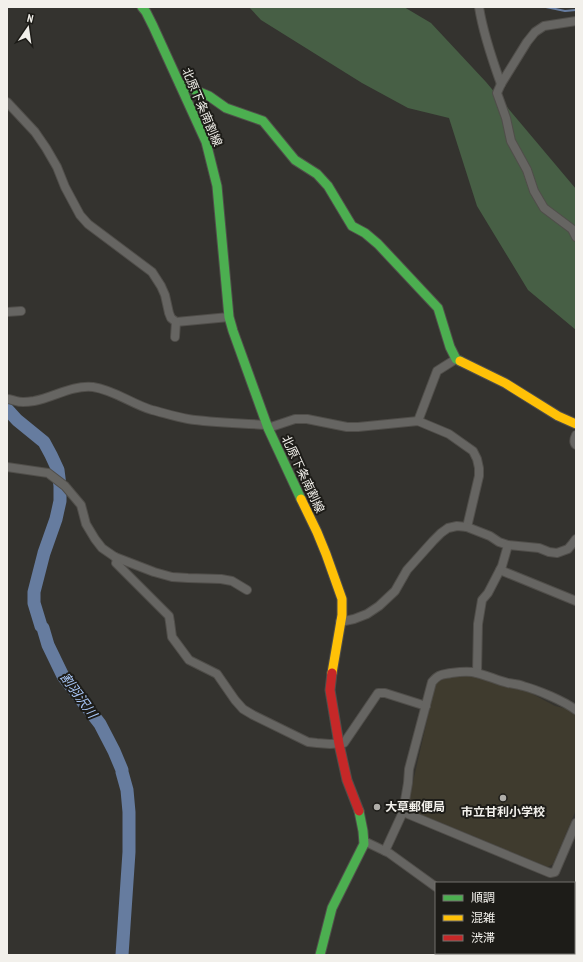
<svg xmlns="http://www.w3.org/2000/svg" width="583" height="962" viewBox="0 0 583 962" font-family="'PT Sans Narrow','Noto Sans JP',sans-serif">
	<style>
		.built { fill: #3f3b2e }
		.green { fill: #475f45 }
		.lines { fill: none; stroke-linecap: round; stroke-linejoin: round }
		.stream { stroke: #667c9f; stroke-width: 2 }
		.river { stroke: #667c9f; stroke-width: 13 }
		.street-casing { stroke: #504e4a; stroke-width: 10 }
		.fast-casing { stroke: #504e4a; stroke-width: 11 }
		.slow-casing { stroke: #504e4a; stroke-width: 11 }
		.jam-casing { stroke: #504e4a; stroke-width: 11 }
		.street { stroke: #666562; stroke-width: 8 }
		.fast { stroke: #4caf50; stroke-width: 9 }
		.slow { stroke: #ffc107; stroke-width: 9 }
		.jam { stroke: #c62828; stroke-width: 9 }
		.poi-dot { fill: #b0aea9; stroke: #1d1c18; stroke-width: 1.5 }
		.labels { text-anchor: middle; stroke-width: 4; stroke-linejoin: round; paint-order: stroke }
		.street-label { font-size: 12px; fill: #f2f0eb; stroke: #1d1c18 }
		.poi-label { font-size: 12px; font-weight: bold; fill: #f2f0eb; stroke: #1d1c18; text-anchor: start }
		.water-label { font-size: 13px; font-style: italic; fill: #aac8f9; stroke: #1d1c18 }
	</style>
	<rect width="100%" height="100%" fill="#34332f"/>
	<polygon class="built" points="475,675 527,691 555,706 568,709 575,714 576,715 576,810 553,864 548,867 543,865 437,821 411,812 408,804 433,694 434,683 439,680 445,678"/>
	<polygon class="green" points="249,7 404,7 431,23 486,82 576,189 576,330 528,290 477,206 449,118 408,108 362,83 261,20"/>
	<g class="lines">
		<polyline class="stream" points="546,7 565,11 576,10"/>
		<polyline class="river" points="7,409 17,420 44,442 51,455 58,470 60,486 60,501 56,519 44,553 34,592 34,603 41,626 43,628 48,645 63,676 100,724 114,751 122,770 122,772 127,790 129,812 129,852 122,955"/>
		<defs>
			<g id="street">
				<path d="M479,7C483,33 492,59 501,84"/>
				<polyline points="576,21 544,26 535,32 527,42 501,84 497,93 506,118 511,141 516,150 527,170 534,191 544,208 572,229 576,237"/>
				<polyline points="7,102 35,132 46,148 57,167 65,187 80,215 88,224 152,272 161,286 165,295 169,313 171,318 176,322 229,317"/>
				<polyline points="7,312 21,311"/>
				<polyline points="175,337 176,322"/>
				<path d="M7,399C10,399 12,400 16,401C21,403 28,402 34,401C55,397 71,385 93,387C114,390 132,404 152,410C164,413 176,417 188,419C214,423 241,423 267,425"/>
				<polyline points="418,421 437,371 456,359"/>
				<polyline points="268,428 295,419 307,419 347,427 358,427 418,421 449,434 473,451 477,459 479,468 479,476 467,527"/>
				<path d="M576,435C574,439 573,442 576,445"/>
				<polyline points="7,467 48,473 65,486 81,505 86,524 95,539 102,548 115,557 154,572 172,577 188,578 221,579 232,581 247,590"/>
				<polyline points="115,557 117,560 116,563 169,616 170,622 172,637 189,660 217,674 235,700 243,709 253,715 308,742 317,743 330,744 344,743 378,693 385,693 426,706"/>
				<polyline points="500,570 576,601"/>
				<polyline points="340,622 354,619 367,614 379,606 395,591 407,570 433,541 441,533 448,528 457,526 467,527 490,536 499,542 508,545 539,548 549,552 557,553 568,549 573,543 576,539"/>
				<polyline points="477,673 478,624 482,600 488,593 502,566 508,545"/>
				<polyline points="403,812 550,873 555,872 576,823"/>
				<polyline points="364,841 389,853 436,887"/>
				<path d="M385,851L403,812L408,783L409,769L432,682C439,674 441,675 451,673C458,672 465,671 472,672C484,674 496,680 508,683C513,684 518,684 523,686C538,690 564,701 576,710"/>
				<polyline points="528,953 531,955"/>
			</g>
			<g id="fast">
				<polyline points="142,7 146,12 153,26 206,142 217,186 229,317 233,331 268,428 301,499"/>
				<polyline points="180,84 209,96 226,108 263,121 295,160 317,174 328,186 352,226 365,233 378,244 438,308 450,347 456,359 460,361"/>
				<polyline points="320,955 332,908 364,844 363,831 359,811"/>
			</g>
			<g id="slow">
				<polyline points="460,361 505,383 558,416 576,424"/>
				<polyline points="301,499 317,532 326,554 342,599 342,615 332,673"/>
			</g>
			<polyline id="jam" points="332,673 330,690 339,744 347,780 359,811"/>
		</defs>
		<use href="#street" class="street-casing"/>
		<use href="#fast" class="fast-casing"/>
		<use href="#slow" class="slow-casing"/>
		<use href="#jam" class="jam-casing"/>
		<use href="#street" class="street"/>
		<use href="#fast" class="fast"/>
		<use href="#slow" class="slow"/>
		<use href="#jam" class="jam"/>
	</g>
	<g class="poi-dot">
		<circle cx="503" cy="798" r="4"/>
		<circle cx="377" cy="807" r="4"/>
	</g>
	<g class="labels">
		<g class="street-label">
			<text transform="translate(202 107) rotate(67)" y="4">北原下条南割線</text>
			<text transform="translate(303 474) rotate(65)" y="4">北原下条南割線</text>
		</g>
		<g class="poi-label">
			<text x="385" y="811">大草郵便局</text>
			<text x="503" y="816" text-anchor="middle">市立甘利小学校</text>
		</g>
		<g class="water-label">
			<text transform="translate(79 695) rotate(54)" y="5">割羽沢川</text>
		</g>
	</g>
	<rect width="583" height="962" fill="none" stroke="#f2f0eb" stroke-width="16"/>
	<rect x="435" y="882" width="140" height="72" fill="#1d1c18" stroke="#72716c"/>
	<rect x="443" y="895" width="20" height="6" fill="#4caf50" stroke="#72716c"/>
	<text x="471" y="902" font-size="12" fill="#f2f0eb">順調</text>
	<rect x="443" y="915" width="20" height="6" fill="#ffc107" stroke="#72716c"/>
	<text x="471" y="922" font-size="12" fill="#f2f0eb">混雑</text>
	<rect x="443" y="935" width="20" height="6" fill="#c62828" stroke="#72716c"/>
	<text x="471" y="942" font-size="12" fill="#f2f0eb">渋滞</text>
	<g transform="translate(28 28) rotate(13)" stroke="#1d1c18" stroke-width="3" paint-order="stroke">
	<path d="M0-3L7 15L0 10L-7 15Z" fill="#f2f0eb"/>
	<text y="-6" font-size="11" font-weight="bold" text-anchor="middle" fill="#f2f0eb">N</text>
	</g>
</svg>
